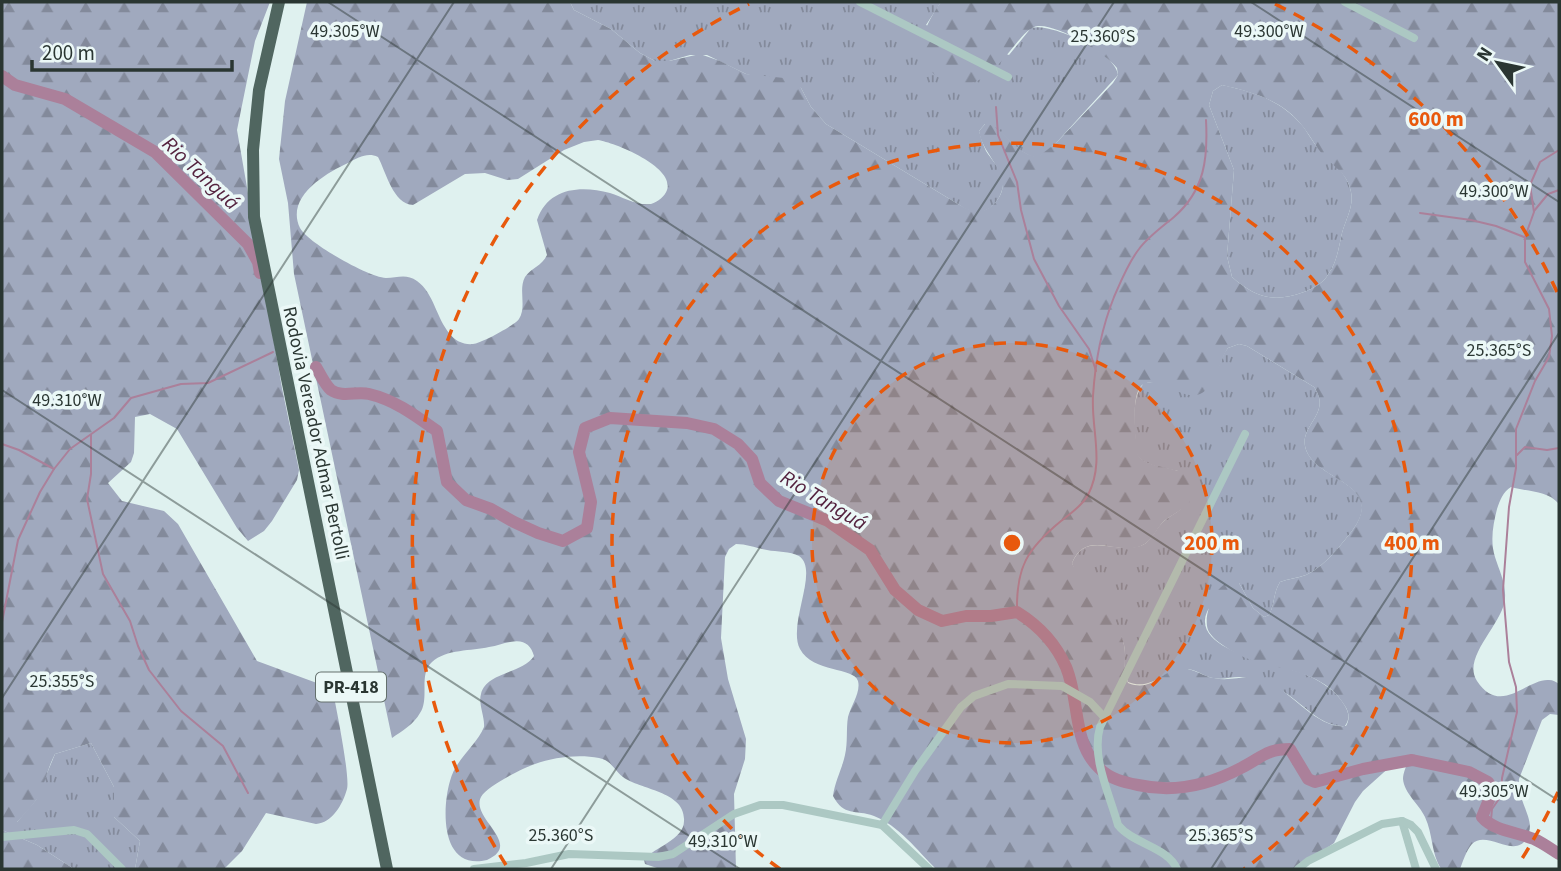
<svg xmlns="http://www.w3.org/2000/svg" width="1561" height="871" viewBox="0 0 1561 871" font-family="'Source Sans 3',sans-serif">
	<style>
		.grass { fill: url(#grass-tufts) }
		.forest { fill: url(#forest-firs); fill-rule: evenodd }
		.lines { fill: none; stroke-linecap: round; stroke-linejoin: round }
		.stream { stroke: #ab809a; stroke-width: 2 }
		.river { stroke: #ab809a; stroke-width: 12 }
		.minor { stroke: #acc8c3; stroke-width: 8 }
		.trunk { stroke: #506660; stroke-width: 12 }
		.ticks { fill: none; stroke: #2a3632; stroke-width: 2; stroke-opacity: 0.45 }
		.ring { fill: none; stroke: #e8590c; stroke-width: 3.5; stroke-dasharray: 12 9 }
		.labels { text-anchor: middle; stroke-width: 7; stroke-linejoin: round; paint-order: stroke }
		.shield { fill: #ebf8f7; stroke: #64706d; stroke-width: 2 }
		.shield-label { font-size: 18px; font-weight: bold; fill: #2a3632 }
		.street-label { font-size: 19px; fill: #2a3632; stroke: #ebf8f7 }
		.water-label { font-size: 21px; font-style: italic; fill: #54233f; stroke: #ebf8f7 }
		.ticks-label { font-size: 18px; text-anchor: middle; fill: #2a3632; stroke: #ebf8f7; stroke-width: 7; stroke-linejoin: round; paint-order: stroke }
		.centre { fill: #e8590c; stroke: #ebf8f7; stroke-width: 3.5 }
		.ring-label { font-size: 21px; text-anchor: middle; font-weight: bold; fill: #e8590c; stroke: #ebf8f7; stroke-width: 7; stroke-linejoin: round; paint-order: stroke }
	</style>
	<defs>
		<pattern id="grass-tufts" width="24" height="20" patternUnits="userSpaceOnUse" patternTransform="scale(1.75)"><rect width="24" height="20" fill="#a0a9be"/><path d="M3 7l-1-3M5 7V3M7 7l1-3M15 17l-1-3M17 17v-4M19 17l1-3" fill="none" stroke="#838a9b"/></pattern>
		<pattern id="forest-firs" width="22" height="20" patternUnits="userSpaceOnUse" patternTransform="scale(1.75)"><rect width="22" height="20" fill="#a0a9be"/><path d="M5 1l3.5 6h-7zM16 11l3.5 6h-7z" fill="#838a9b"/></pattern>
	</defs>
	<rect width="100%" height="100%" fill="#dff1ef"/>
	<g class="grass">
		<path d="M570,2H941L926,25L1009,55L1031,28C1051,22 1117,53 1118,75L1057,142L1038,158C1016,155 1006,130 985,124L979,131C981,138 983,145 986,151C991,159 998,166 1002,175C1007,189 995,212 978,212C969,212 961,206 953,201L826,124L811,107L801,88L746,74L707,55H690L669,61H655L640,53L611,29L574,10Z"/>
		<path d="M1222,85C1253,92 1279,99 1301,124C1308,132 1312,142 1320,150C1332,162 1348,174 1351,192C1354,206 1346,219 1342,233C1339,246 1337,262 1329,273C1324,283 1314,288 1304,292C1274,303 1256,298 1232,277L1227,256L1234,170L1209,105L1213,91Z"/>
		<path d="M1239,344L1247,346L1314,387C1332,413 1301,424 1305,446C1312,482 1389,481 1352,531C1340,546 1324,567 1306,575C1297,578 1288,579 1280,582C1273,593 1275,604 1269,615L1264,617L1253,608L1239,583C1230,590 1212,601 1207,612C1190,651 1281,665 1302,673C1319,680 1336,690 1345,706C1349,713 1350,719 1345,726C1318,728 1299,697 1276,688C1266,684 1250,677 1240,677C1230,677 1223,680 1213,678C1205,677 1197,670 1188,669C1164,667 1153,692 1128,682C1122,668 1127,659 1124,645C1119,622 1091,588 1075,572L1072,563C1085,532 1111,552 1136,547C1151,545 1153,532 1163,522C1168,517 1175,514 1181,509L1178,471C1163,467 1144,467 1136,453C1136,431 1129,400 1144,383L1154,382L1165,385L1213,379L1225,352L1228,348Z"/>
		<polygon points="91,743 114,787 114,817 140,841 135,869 74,869 37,845 2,830 2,822 17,822 36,800 55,754"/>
	</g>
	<g class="forest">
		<path d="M2,2H270L255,41L237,130L282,388L299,470L297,480L272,521L264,531L248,541L237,528L177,429L150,414L135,417L134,453L131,462L108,483L122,501L164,511L178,524L257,661L325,686L332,693L335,702C338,717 350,778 347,789C343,804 332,823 316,824L266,813L242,851L224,869H135L140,841L114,817V787L91,743L55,754C47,769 45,785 37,799C31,807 24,815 17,822H2Z"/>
		<path d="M307,2H570L574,10L611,29L640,53L655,61H669L700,54L720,61L746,74L784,78L793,81L801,88L811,107L826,124L953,201C966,209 980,217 993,205C1020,178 982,157 979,131L986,123C1007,130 1016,155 1038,157L1057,142L1113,83L1118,75L1117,68C1106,53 1057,24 1038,26C1018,28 1000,81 963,85C955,86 945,82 938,77C909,57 925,24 941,2H1559V504C1547,490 1528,492 1511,487C1503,492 1500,500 1497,509C1493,525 1490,541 1495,557C1499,570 1506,583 1505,598C1504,623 1461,657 1477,681C1501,717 1527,678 1549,680C1553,680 1556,682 1559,684V715L1550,714L1542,720L1519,779C1517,800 1534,818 1529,832C1520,865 1488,828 1472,844C1466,851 1463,861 1460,869H1441C1431,853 1433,834 1425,817C1419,804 1404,793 1403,779C1403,771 1408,765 1408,758L1402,756L1363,791L1355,802L1334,843L1297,869H936C918,851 898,825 874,816C855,809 844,817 833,796C835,781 842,769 845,755C848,742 846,729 848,717C851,706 861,692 858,681C854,667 813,673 800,649C787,624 820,570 799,556C790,551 777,552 767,550C756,548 747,544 736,544L729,549L725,557L721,638L728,679L746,739L745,759L734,794L736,869H660L645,864L644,860C654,847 684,840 684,821C686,791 640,790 623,777C614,770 611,760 599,758C579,754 554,757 535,764C523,768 487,786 481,797C470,818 524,844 487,860C440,871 442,808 450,781C455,760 476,746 484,727C485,717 478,704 481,694C486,672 522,674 534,656C531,644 523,639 510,642C503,643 497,646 489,647C472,651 446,649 432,662C418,675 430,698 420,713C414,724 402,731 392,738L294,274L288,203L279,159L285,101ZM1222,85C1255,93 1283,100 1304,128C1311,137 1316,147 1323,155C1334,167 1348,174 1351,192C1354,206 1346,219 1342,233C1339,246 1337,262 1329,273C1324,283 1314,288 1304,292C1274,303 1256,298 1232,277L1227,256L1234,170L1209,105L1213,91ZM598,140C616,143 675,167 667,190C665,196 658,202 651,204C637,206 623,197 610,193C580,185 548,188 537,220L547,255C542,266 531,268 525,277C518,290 527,306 519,319C515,325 482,343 473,344C464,345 455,341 450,334C436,318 434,293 417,281C406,273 397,278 386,278C368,277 308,243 300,228C285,197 326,173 348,163C358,158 367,152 378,157C386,172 393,204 413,205L465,174L485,173L507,180L518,179L564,150L584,142ZM1239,344L1247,346L1314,387C1332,413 1301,424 1305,446C1312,482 1388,481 1352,531C1340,546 1324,567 1306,575C1298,578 1288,579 1280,582C1273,593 1275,604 1269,615L1264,617L1253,608L1239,583C1219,573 1200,616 1209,632C1214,640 1223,645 1230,650C1265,673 1320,663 1345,706C1349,712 1350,719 1346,726C1315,729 1290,688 1262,679C1245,674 1230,682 1214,678C1201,676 1191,666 1178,669C1158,674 1151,692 1128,683C1122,668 1127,660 1124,645C1122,634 1113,614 1108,604C1099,586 1079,581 1072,563C1086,530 1114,554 1138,547C1152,543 1155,530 1164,521C1175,512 1197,505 1193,486C1189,462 1146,473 1137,453C1136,435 1133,415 1136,398C1143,361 1180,403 1200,394C1216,387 1219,361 1228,348Z"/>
		<polygon points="2,830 37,845 74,869 2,869"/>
	</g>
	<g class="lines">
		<g class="stream">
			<polyline points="996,107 998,135 1017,182 1021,210 1034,259 1059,306 1089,349 1096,371"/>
			<polyline points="1534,211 1548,194 1559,190"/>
			<polyline points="1420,213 1471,220 1496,226 1524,237"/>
			<polyline points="91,435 91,474 87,499 103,574 130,621 138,646 149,670 181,711 223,746 248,793"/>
			<polyline points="2,444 19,450 54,469"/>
			<polyline points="1517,455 1525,447 1547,450 1559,448"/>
			<path d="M1017,612C1016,567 1027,549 1061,521C1070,514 1083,505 1088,495C1105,462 1091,430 1093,396C1095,364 1102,327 1114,297C1121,281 1128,263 1139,249C1148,237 1162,227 1174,217C1205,190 1208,158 1206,120"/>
			<polyline points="2,622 18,540 40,492 54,469 70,449 114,418 131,398 181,384 208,383 273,352"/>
			<polyline points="1494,826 1491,820 1492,809 1501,796 1502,778 1517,712 1516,687 1509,662 1503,590 1509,507 1516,468 1516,429 1535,381 1549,357 1552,336 1549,309 1525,262 1525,237 1534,212 1530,185 1540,162 1559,150"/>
		</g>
		<g class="river">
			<polyline points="2,76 15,85 65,99 155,152 248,244 258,262 260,273"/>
			<path d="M316,367C320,374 326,386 331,390C342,398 357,391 369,394C395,400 416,416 437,431L447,482L466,500L491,509L514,522L538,533L563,541L587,528L591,502L579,452L585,428L610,418L687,423L714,429L738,444L752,459L760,483L779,501L828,521L870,550L895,590L918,610L942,621L966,616H991L1017,612C1038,625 1056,644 1066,667C1080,700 1072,742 1099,768C1110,779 1123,782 1138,785C1174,793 1209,785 1241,768C1261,758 1266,749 1290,749L1308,779L1315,782L1363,769L1412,760L1469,772L1488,782L1493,790L1482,817C1494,831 1517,832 1534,839C1543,843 1551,849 1559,854"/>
		</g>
		<g class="minor">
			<polyline points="860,2 1008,77"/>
			<polyline points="1345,2 1414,38"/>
			<polyline points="1402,821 1416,869"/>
			<polyline points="882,825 915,771 961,707 974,696 1008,684 1062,686 1090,702 1105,718"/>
			<polyline points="2,837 74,830 87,834 122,869"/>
			<polyline points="474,869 526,863 569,854 658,857 673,854 734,814 760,805 783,805 882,825 929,869"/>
			<path d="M1177,869C1168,847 1133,844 1118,825C1110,795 1091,758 1100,727L1245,434"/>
			<polyline points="1298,869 1308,861 1382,824 1402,821 1411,825 1418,832 1436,869"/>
		</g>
		<polyline class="trunk" points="279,2 259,90 253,150 254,217 387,869"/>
	</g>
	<path class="ticks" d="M328,2L1559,801M1251,2L1559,202M2,390L740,869M2,698L454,2M551,869L1114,2M1211,869L1559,333"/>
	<circle cx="1012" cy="543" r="200" fill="#e8590c" fill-opacity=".12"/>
	<g class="ring">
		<circle cx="1012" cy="543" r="200"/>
		<path d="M780 869A400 400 0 1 1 1244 869"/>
		<path d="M1558 792A600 600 0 0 1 1518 865M506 865A600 600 0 0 1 749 4M1275 4A600 600 0 0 1 1558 294"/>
	</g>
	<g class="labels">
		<rect class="shield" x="316" y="672.5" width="70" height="29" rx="5"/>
		<g class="shield-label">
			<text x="351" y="693">PR-418</text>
		</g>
		<g class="street-label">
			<text transform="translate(317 433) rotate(78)" y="7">Rodovia Vereador Admar Bertolli</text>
		</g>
		<g class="water-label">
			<text transform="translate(201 173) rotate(43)" y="7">Rio Tanguá</text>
			<text transform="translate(824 500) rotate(31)" y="7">Rio Tanguá</text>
		</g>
	</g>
	<g class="ticks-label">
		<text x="345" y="37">49.305°W</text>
		<text x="1269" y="37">49.300°W</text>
		<text x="1103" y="42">25.360°S</text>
		<text x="1494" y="197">49.300°W</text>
		<text x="1499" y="356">25.365°S</text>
		<text x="67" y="406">49.310°W</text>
		<text x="62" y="687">25.355°S</text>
		<text x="1494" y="797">49.305°W</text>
		<text x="561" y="841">25.360°S</text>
		<text x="1221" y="841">25.365°S</text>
		<text x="723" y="847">49.310°W</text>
	</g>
	<circle cx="1012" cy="543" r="10" class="centre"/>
	<g class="ring-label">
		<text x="1436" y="126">600 m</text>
		<text x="1212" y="550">200 m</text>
		<text x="1412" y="550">400 m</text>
	</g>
	<rect width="1561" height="871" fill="none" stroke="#2a3632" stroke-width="7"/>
	<g transform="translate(1498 63) rotate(303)" stroke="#ebf8f7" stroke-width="5" paint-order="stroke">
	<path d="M0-5L12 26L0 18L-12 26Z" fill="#2a3632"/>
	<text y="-10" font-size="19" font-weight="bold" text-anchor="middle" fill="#2a3632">N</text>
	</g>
	<path d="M32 60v10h200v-10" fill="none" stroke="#2a3632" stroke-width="3.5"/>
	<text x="42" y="60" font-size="21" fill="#2a3632" stroke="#ebf8f7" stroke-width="5" paint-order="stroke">200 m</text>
</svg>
